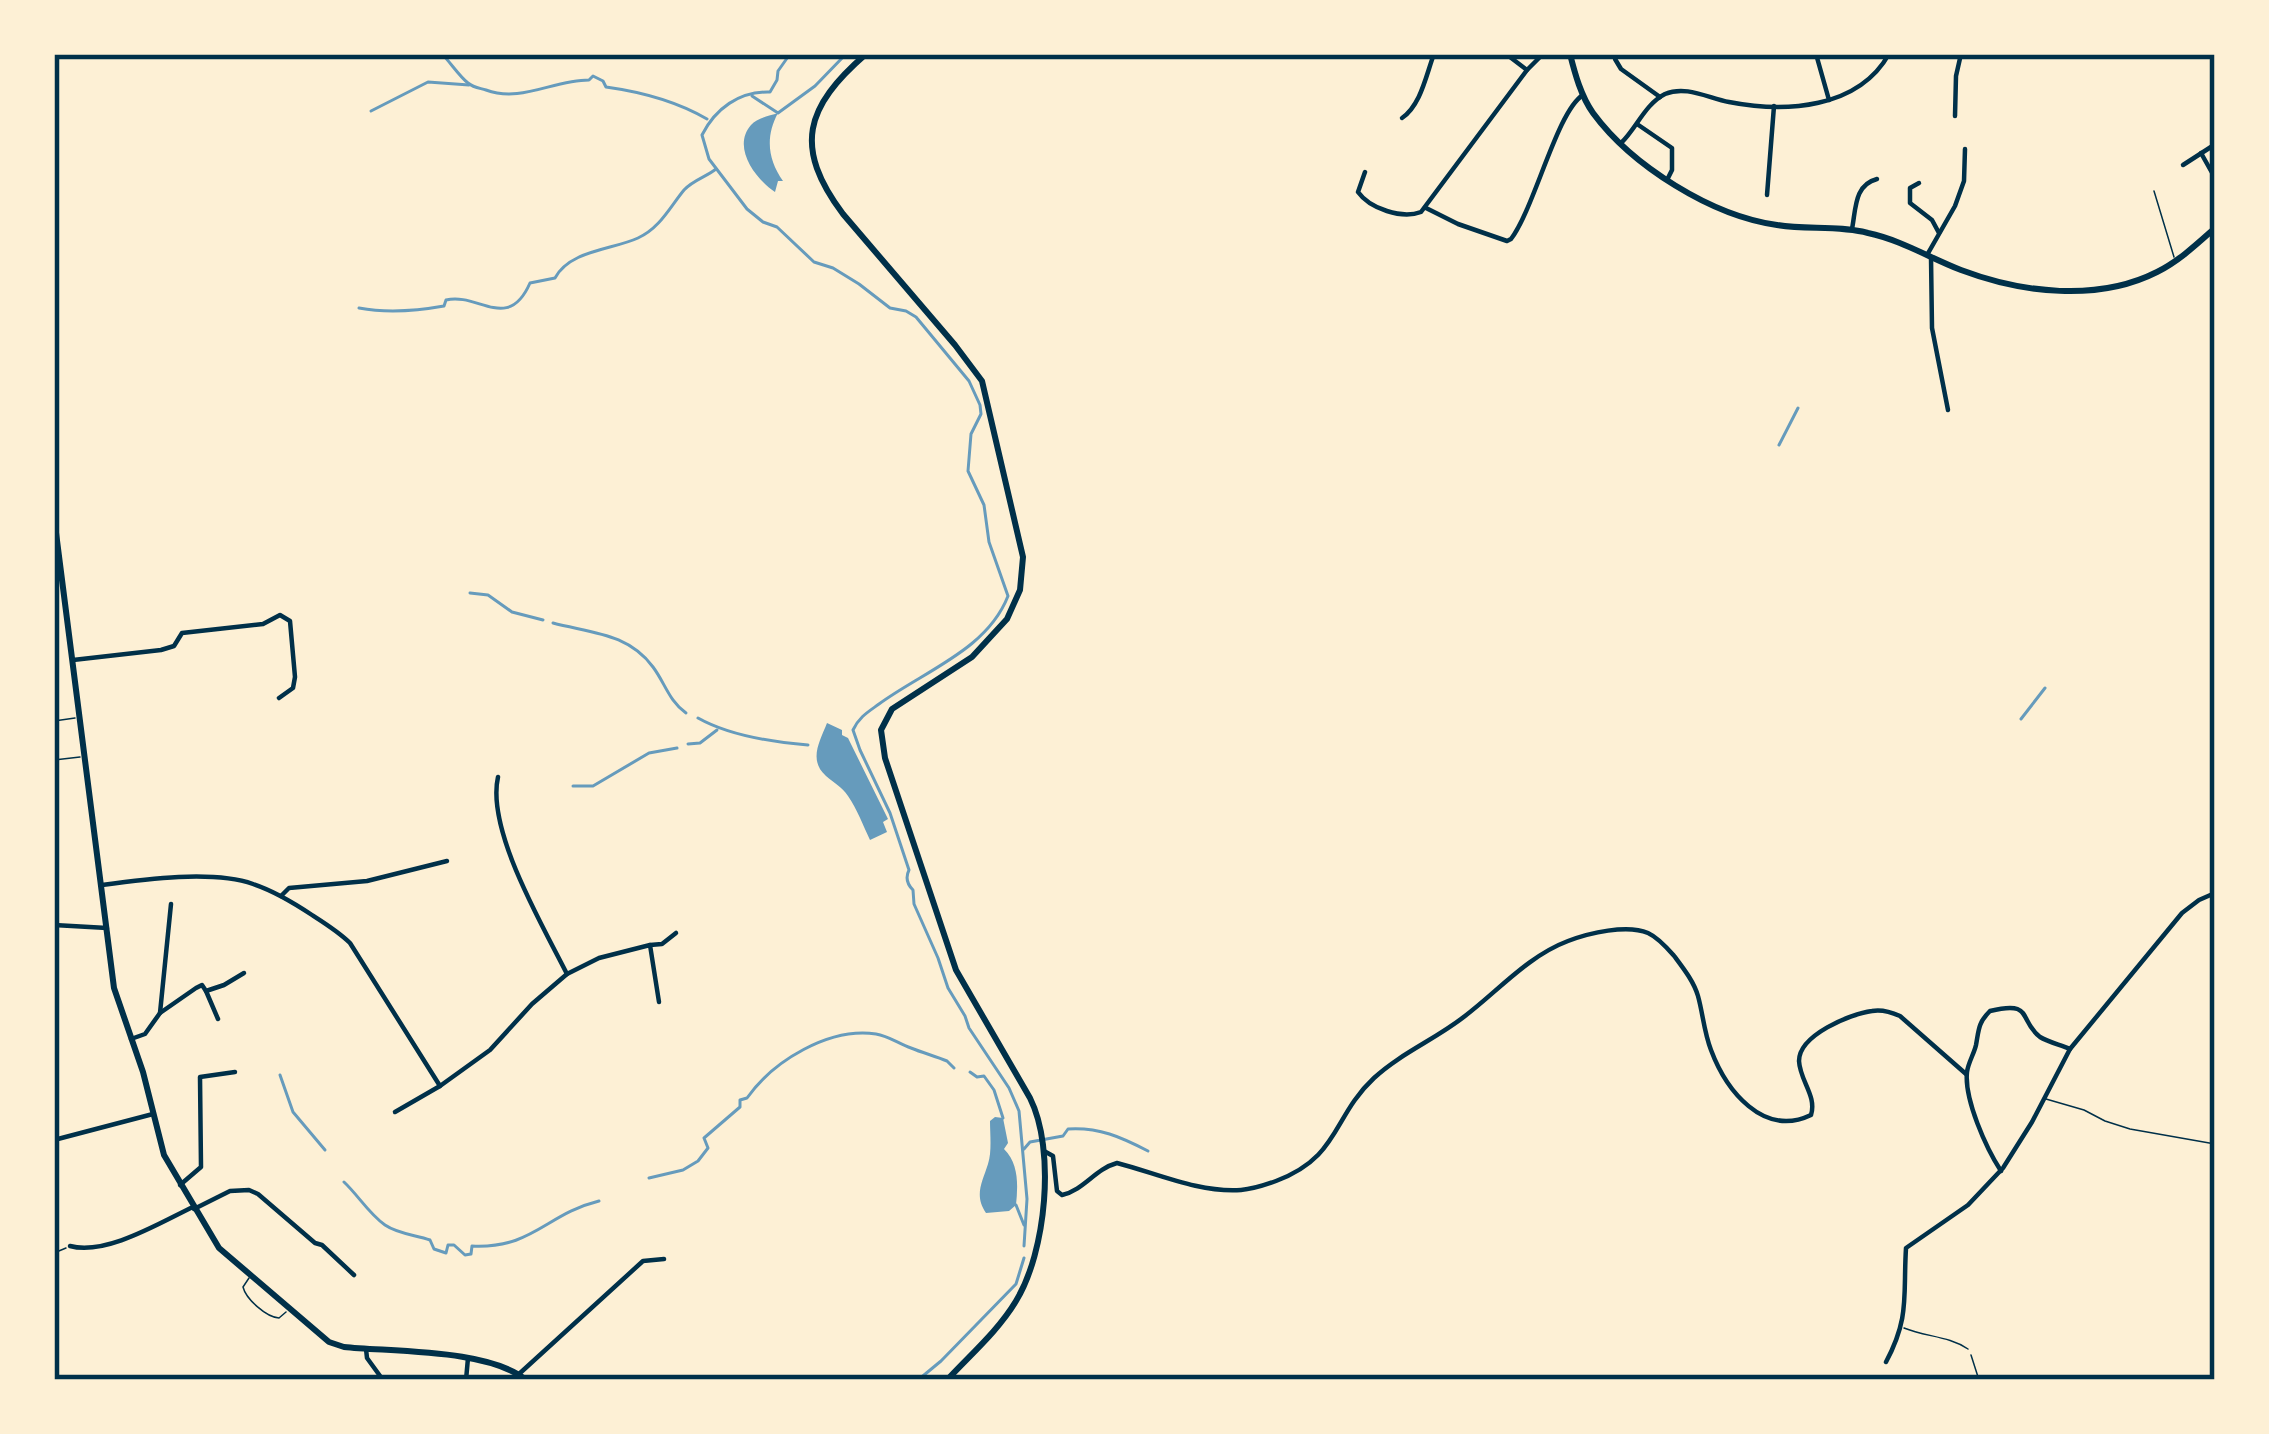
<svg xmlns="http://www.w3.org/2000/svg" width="2269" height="1434" viewBox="0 0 2269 1434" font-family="'Fira Sans',sans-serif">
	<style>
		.water { fill: #669bbc }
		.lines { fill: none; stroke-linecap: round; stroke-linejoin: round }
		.stream { stroke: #669bbc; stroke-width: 3 }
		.path { stroke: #003049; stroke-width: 1.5 }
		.service { stroke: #003049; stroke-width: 1.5 }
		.minor { stroke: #003049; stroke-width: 4.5 }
		.tertiary { stroke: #003049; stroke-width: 6 }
		.secondary { stroke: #003049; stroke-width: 6 }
		.neatline { fill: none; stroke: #003049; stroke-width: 4.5 }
	</style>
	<rect width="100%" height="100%" fill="#fdf0d5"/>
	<g class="water">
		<path d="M778,113C765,137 768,160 783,181H778L775,192C757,180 731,148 751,125C757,118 769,116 778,113Z"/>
		<path d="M827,723L842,730V735L848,738L888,819L883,822L887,832L870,840C863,825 857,809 848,796C842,787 834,783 826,776C808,760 820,741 827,723Z"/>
		<path d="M995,1117L1003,1118L1008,1143L1004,1149C1019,1164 1018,1185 1016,1205L1009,1211L986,1213C974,1195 982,1183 988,1164C992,1151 990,1135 990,1121Z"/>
	</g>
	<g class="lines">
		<g class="stream">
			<path d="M442,54C451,63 459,76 468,83C474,88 480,88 486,90C521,103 553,80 589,80L593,76L603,81L606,87C642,92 676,101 707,119"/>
			<path d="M790,54L778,71L777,80L770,92C739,91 715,109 702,135L709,159L747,209L763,222L777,227L814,262L833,268L859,284L890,308L906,311L916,317L969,381L980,405L981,414L971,434L968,471L984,505L989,542L1008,596C987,650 924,671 879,704C868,712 859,717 853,730L860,750L890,813L909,870C905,878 907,884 913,890L914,904L938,958L948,988L965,1016L969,1028L1009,1088L1019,1111L1027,1199L1024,1246"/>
			<polyline points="752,96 778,113 815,86 846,54"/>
			<polyline points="371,111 428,82 469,85"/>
			<path d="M359,308C386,313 416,311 444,306L446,300C478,292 508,333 530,283L555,278C570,250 612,250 638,238C660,228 670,207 684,190C693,180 706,177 716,169"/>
			<polyline points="1779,445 1798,408"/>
			<polyline points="470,593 488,595 512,612 543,620"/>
			<path d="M553,623C591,633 628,633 653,667C665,683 669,701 686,713"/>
			<path d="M698,718C730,736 771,742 808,745"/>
			<polyline points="2021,719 2045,688"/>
			<polyline points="688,744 700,743 717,730"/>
			<polyline points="573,786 593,786 649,753 677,748"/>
			<polyline points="970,1072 977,1077 984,1076 994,1090 1003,1118"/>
			<polyline points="280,1075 293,1112 325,1150"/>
			<path d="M1024,1149L1030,1142L1063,1136L1068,1129C1099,1127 1121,1137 1148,1151"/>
			<path d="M649,1178L683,1170L698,1161L708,1148L704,1138L740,1107V1100L747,1098C773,1061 829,1027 876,1034C889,1036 899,1044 911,1048C923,1053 935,1056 947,1061L954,1068"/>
			<path d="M344,1182C358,1195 369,1214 385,1225C398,1234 416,1235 430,1240L434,1249L446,1253L448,1245H454L465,1255L471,1254L472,1246C533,1249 546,1214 599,1201"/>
			<polyline points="1016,1205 1024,1225"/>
			<polyline points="918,1380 941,1361 1016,1284 1024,1258"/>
		</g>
		<polyline class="path" points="1971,1355 1979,1380"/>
		<g class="service">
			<polyline points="2154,191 2174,257"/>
			<polyline points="54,721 75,718"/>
			<polyline points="54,760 80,757"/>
			<polyline points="2046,1099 2084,1110 2105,1121 2130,1129 2215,1144"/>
			<polyline points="54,1253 66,1248"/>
			<path d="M249,1278L243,1287C246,1299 266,1317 279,1318L286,1312"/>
			<path d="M1904,1328C1926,1337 1949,1336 1968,1349"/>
		</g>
		<g class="minor">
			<polyline points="1506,54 1527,70"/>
			<polyline points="1816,54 1829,100"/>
			<polyline points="1615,59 1621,69 1660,97"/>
			<polyline points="1955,116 1956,76 1961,54"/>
			<path d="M1402,118C1421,105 1426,75 1434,54"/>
			<polyline points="1637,124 1672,148 1672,170 1667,180"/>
			<path d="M1621,143C1636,129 1645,104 1665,94C1686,85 1708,98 1729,102C1785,113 1858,109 1889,54"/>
			<polyline points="2201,153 2215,178"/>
			<polyline points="2183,165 2214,145"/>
			<path d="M1365,172L1358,192C1370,209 1402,219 1421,212L1527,70L1543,54"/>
			<polyline points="1919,183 1910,188 1910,203 1932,220 1939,233"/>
			<polyline points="1767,195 1774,106"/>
			<path d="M1426,208L1458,224L1507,241L1511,239C1535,207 1557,111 1583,95"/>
			<path d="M1852,229C1856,209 1854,185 1877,179"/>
			<polyline points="1927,255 1955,206 1964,181 1965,149"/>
			<polyline points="1931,257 1932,328 1948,410"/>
			<polyline points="73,660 161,650 174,646 182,633 263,624 280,615 290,621 295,677 293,688 279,698"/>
			<path d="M102,885C145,879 213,870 253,884C274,891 294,903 312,915C326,924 339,932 350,943L440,1086L490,1050L532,1004L567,974C543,926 486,830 498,777"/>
			<polyline points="281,896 289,888 367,881 447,861"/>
			<polyline points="54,925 107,928"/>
			<polyline points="650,945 662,944 676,933"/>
			<polyline points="567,974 599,958 650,945 659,1002"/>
			<polyline points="206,991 218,1019"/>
			<polyline points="160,1013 196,988 202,985 206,991 224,985 244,973"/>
			<polyline points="131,1039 145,1034 160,1013 171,904"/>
			<polyline points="395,1112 440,1086"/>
			<polyline points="54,1140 153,1114"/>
			<path d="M1044,1151L1053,1156L1057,1191L1062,1195C1084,1190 1095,1169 1117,1163C1156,1173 1199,1193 1241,1190C1253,1189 1265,1185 1276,1181C1340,1157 1332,1117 1374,1078C1401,1053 1436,1039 1465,1016C1498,991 1528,956 1568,941C1589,933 1627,924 1648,933C1659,938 1668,949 1675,957C1684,969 1694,982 1698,996C1703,1014 1704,1032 1711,1050C1726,1090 1763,1138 1811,1115C1817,1096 1800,1081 1799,1061C1799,1035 1850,1014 1872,1011C1882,1009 1891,1012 1900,1016L1966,1074"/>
			<path d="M2001,1171C1986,1148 1964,1099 1967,1072C1968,1063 1974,1054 1976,1045C1979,1029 1978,1023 1990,1011C2034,1000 2018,1020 2040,1037C2048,1042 2061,1045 2070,1049"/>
			<polyline points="180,1185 201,1167 200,1077 235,1072"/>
			<polyline points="194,1209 230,1191 249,1190 258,1194 315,1243 322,1245 354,1275"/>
			<path d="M70,1246C106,1256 161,1222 193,1207"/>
			<polyline points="366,1349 367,1358 383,1380"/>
			<path d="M1886,1362C1910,1317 1903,1296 1906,1248L1968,1205L2003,1168L2032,1122L2070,1049L2182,913L2199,900L2215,893"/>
			<polyline points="519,1374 643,1261 664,1259"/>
			<polyline points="466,1380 468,1358"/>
		</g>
		<path class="tertiary" d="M1570,54C1575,74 1581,96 1593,113C1632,166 1712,216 1777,225C1807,230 1838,225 1868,233C1901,240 1930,258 1961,270C2022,293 2098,302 2157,272C2179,261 2197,244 2215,228"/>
		<g class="secondary">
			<path d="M866,54C805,107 793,147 843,214L955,345L982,381L1023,557L1020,590L1007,619L972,657L892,709L881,730L885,758L956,970L1030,1098C1056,1150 1046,1252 1016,1301C998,1331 970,1355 947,1380"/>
			<path d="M54,517L114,988L143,1072L164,1155L219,1248L329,1342L344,1347C392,1352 489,1349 526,1380"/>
		</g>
	</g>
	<rect width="2269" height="1434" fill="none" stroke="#fdf0d5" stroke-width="114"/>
	<rect x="57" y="57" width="2155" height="1320" class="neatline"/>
</svg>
